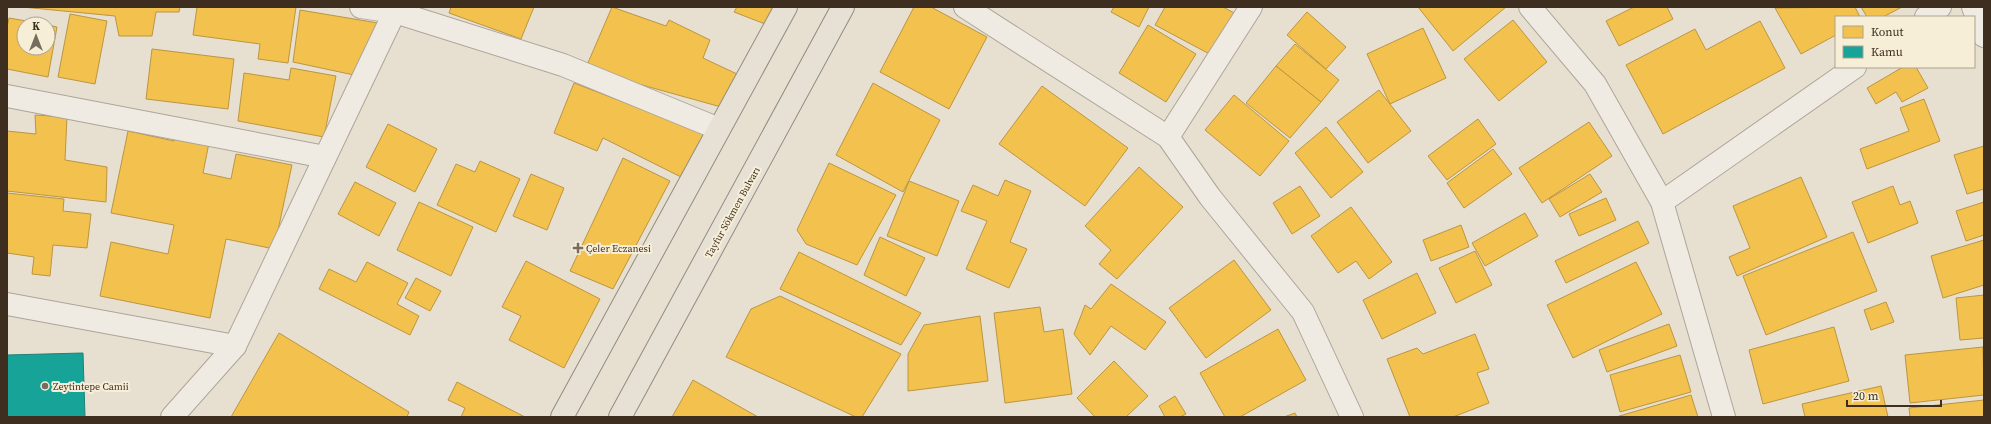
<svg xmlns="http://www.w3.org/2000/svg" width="1991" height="424" viewBox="0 0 1991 424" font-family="'Source Serif 4',serif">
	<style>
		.homes { fill: #f2c14e; stroke: #bc9540 }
		.public { fill: #17a398; stroke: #228074 }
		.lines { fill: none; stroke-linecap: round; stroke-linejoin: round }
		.minor-casing { stroke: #ada599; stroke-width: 24 }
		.major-casing { stroke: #928b80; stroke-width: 24 }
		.minor { stroke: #efebe3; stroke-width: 22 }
		.major { stroke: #e6e1d4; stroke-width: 22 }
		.poi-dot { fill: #786c5e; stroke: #f7eed8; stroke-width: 1.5 }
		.labels { text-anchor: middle; stroke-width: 4; stroke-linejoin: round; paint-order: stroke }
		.street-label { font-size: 10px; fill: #3d2e20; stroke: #f7eed8 }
		.poi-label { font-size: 10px; fill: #3d2e20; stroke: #f7eed8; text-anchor: start }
	</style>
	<rect width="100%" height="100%" fill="#e7e0d1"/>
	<g class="homes">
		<polygon points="22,7 180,7 179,12 156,12 152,36 119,36 115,16"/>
		<polygon points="197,7 296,7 288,63 258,59 260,44 193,35"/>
		<polygon points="451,7 534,7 521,39 449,13"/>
		<polygon points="612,7 666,26 669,20 710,40 703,58 737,74 721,107 624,80 587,65"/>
		<polygon points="737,7 774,7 765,24 734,12"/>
		<polygon points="914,7 931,7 987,37 949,109 880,72"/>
		<polygon points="1114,7 1149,7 1139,27 1111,12"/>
		<polygon points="1165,7 1223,7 1240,16 1217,58 1155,25"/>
		<polygon points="1418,7 1506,7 1453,51"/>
		<polygon points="1634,7 1667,7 1673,19 1619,46 1606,21"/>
		<polygon points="1855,7 1860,17 1836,17 1836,35 1801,54 1775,8"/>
		<polygon points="1861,7 1902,7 1883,17 1867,17"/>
		<polygon points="300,10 378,23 354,75 293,62"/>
		<polygon points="1307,12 1346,47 1326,69 1287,35"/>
		<polygon points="70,14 107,21 95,84 58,77"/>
		<polygon points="9,18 44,24 24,24 24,48 48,48 48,25 57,27 48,77 7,69 7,27"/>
		<polygon points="1513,20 1547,62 1499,101 1464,59"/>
		<polygon points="1760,21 1785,68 1663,134 1626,65 1695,29 1706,50"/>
		<polygon points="1148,25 1196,54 1166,102 1119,73"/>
		<polygon points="1423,28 1446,78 1390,104 1367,54"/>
		<polygon points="1295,44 1339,80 1321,102 1276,66"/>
		<polygon points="152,49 234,59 228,109 146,99"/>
		<polygon points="1276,66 1321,102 1290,138 1246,103"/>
		<polygon points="1903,67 1916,67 1928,88 1902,102 1896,92 1876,104 1867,88"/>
		<polygon points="291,68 336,76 324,137 238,121 244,73 289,80"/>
		<polygon points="574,83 707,134 685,179 603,138 597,151 554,133"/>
		<polygon points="873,83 940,120 903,192 836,155"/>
		<polygon points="1042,86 1128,148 1085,206 999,144"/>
		<polygon points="1379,90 1411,131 1368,163 1337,122"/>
		<polygon points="1234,95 1289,141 1260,176 1205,130"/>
		<polygon points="1924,99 1940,141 1867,169 1860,149 1909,131 1900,108"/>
		<polygon points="35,115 67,117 65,160 107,167 106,202 7,191 7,131 36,134"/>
		<polygon points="1478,119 1496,144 1447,180 1428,156"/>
		<polygon points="1589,122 1612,156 1542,203 1519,168"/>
		<polygon points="388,124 437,149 415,192 366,167"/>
		<polygon points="1326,127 1363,172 1331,198 1295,153"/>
		<polygon points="128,131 174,141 175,136 209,143 203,173 231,179 236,154 292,165 274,249 226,239 210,318 100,296 111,242 168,254 174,225 111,213"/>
		<polygon points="1984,146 1984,189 1967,194 1954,155"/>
		<polygon points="1493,149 1512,174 1464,208 1447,183"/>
		<polygon points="623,158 670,181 613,289 570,271"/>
		<polygon points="480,161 520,179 496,232 437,205 456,164 475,172"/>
		<polygon points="829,163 896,195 857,265 806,244 797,230"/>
		<polygon points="1139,167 1183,207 1117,279 1099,264 1111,250 1085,226"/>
		<polygon points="531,174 564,188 547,230 513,216"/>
		<polygon points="1590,174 1602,192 1560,217 1549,199"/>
		<polygon points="1801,177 1827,237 1737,276 1729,257 1750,248 1733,206"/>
		<polygon points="1005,180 1031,191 1010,242 1027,249 1009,288 966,269 987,221 961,211 973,185 998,196"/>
		<polygon points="909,181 959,201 937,256 887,236"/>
		<polygon points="355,182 396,203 379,236 338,214"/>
		<polygon points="1300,186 1320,216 1292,234 1273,203"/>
		<polygon points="1893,186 1900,205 1910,201 1918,223 1868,243 1852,202"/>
		<polygon points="7,193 64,199 63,211 91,214 87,248 53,245 50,276 32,274 34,257 7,253"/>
		<polygon points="1606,198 1616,220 1579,236 1569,214"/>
		<polygon points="419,202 473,227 451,276 397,250"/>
		<polygon points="1984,202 1984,235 1966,241 1956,211"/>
		<polygon points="1351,207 1392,262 1369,279 1356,261 1338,273 1311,236"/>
		<polygon points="1525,213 1538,236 1485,266 1472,243"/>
		<polygon points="1638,221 1649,243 1566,283 1555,261"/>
		<polygon points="1461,225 1469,247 1431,261 1423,240"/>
		<polygon points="1853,232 1877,291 1766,335 1743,276"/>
		<polygon points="880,237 925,258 906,296 864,275"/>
		<polygon points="1984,240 1984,285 1943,298 1931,256"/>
		<polygon points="1475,251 1492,285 1456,303 1439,268"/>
		<polygon points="799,252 921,313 901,345 780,289"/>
		<polygon points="1234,260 1271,310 1206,358 1169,308"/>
		<polygon points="526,261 600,299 564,368 509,340 521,316 502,307"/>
		<polygon points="367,262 408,283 397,304 419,316 410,335 319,289 329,269 356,282"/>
		<polygon points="1636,262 1662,314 1573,358 1547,305"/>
		<polygon points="1417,273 1436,313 1382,339 1363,300"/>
		<polygon points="416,278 441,291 430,311 405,298"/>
		<polygon points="1111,284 1166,322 1145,350 1111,326 1090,355 1074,334 1085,305 1091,309"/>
		<polygon points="1984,295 1984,338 1960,340 1956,298"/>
		<polygon points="780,296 901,354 862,417 856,417 726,357 751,309"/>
		<polygon points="1886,302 1894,322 1871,330 1864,310"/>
		<polygon points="1040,307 1044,332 1063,329 1072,394 1005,403 994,313"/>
		<polygon points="980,316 988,381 908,391 908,354 924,325"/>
		<polygon points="1669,324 1677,346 1607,372 1599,350"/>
		<polygon points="1834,327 1849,381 1763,404 1749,350"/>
		<polygon points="1278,329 1306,380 1240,417 1225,417 1200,373"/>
		<polygon points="279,333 409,412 407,417 231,417"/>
		<polygon points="1475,334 1489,369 1477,373 1489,403 1453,417 1410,417 1387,359 1417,348 1423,354"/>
		<polygon points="1983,347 1984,395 1910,403 1905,355"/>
		<polygon points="1680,355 1691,392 1620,412 1610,375"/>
		<polygon points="1114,361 1148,396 1126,417 1095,417 1077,398"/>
		<polygon points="693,380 758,417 672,417"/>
		<polygon points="457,382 525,417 461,417 465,408 448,400"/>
		<polygon points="1881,386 1888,417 1805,417 1802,404"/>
		<polygon points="1691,395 1698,417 1616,417"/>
		<polygon points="1175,396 1186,414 1180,417 1165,417 1159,406"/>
		<polygon points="1984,400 1984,417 1910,417 1909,408"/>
		<polygon points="1295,413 1297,417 1284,417"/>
	</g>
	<polygon class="public" points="83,353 85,417 7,417 7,355"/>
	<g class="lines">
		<defs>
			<g id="minor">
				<polyline points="361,7 395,12 563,65 719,129"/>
				<polyline points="965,7 1168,137 1210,197 1303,312 1352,417"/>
				<polyline points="1530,7 1595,84 1662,202 1724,417"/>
				<polyline points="1973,7 1984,36"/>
				<polyline points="1926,17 1940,7"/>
				<polyline points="7,96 325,157"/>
				<polyline points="1168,137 1251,7"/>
				<polyline points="1662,202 1855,67"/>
				<polyline points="7,304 235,346"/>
				<polyline points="172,417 235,346 397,7"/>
			</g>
			<g id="major">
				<polyline points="562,417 786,7"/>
				<polyline points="620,417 843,7"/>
			</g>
		</defs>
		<use href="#minor" class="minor-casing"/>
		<use href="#major" class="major-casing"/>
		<use href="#minor" class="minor"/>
		<use href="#major" class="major"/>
	</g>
	<g class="poi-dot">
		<path d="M576 242h4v4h4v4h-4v4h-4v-4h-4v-4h4z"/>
		<circle cx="45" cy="386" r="4"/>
	</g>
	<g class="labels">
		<g class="street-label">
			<text transform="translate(732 212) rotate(-61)" y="4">Tayfur Sökmen Bulvarı</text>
		</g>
		<g class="poi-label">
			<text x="586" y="252">Çeler Eczanesi</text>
			<text x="53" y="390">Zeytintepe Camii</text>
		</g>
	</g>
	<rect width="1991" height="424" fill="none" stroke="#3d2e20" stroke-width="16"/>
	<rect x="1835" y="16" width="140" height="52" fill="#f7eed8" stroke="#ada18e"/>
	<rect x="1843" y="26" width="20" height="12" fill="#f2c14e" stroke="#ada18e"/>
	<text x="1871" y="36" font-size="12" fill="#3d2e20">Konut</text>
	<rect x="1843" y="46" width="20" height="12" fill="#17a398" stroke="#ada18e"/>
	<text x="1871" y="56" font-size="12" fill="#3d2e20">Kamu</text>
	<g transform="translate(36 36)"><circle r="19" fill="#f7eed8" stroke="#ada18e"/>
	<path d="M0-3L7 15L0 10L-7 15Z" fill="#786c5e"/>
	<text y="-6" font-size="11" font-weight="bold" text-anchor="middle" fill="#3d2e20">K</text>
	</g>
	<path d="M1847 400v6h94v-6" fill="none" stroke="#3d2e20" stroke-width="2"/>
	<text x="1853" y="400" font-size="12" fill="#3d2e20" stroke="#f7eed8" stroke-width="3" paint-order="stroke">20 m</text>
</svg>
